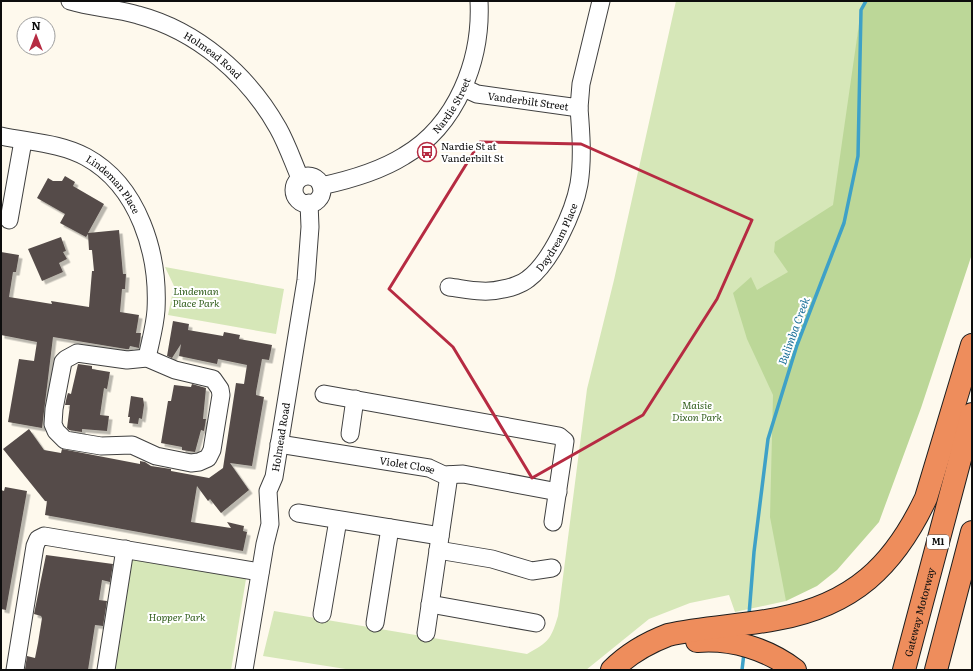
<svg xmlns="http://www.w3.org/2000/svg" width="973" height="671" viewBox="0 0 973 671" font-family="Literata,serif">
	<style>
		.green { fill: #d6e7b8 }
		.forest { fill: #bcd798 }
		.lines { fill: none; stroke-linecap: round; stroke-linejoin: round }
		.stream { stroke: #3ea1c7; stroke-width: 3.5 }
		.building { fill: #554c49; filter: url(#shadow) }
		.minor-casing { stroke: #404040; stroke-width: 19 }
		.highway-casing { stroke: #1e1e1e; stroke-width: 24 }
		.minor { stroke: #fff; stroke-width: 17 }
		.highway { stroke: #ee8d5c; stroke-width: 22 }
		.marked { fill: none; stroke: #b62b42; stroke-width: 3; stroke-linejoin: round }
		.labels { text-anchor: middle; stroke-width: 4; stroke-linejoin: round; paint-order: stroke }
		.shield { fill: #fff; stroke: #565656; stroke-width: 1 }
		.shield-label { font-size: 9px; font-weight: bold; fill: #0d0d0d }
		.street-label { font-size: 10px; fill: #0d0d0d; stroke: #fff }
		.poi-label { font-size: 10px; fill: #0d0d0d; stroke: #fff; text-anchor: start }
		.park-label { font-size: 10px; font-style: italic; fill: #356120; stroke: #fff }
		.water-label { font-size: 11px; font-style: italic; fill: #1c7198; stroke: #fff }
	</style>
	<defs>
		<filter id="shadow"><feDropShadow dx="3.5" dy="3.5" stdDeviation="0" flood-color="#0004"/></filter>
	</defs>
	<rect width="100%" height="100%" fill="#fef9ed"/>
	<g class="green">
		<path d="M676,1H866L861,10L786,601L735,612L729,595L690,603L649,619L586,670H352L263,656L274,611L527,654C549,642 551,639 558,616L587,389L614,280Z"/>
		<polygon points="165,267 284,289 276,334 168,315 174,286"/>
		<polygon points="132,559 243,577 246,579 231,670 112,670"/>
	</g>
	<polygon class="forest" points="866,1 972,1 972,254 921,408 879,522 837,570 817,586 786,601 770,517 773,395 747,339 733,293 751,277 757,290 788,272 774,252 775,242 833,205 861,10"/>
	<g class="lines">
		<g class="stream">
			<polyline points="749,615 754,552 768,439 797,345 844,223 858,156 861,10 866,1"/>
			<polyline points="742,670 744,653"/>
		</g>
	</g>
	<g class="building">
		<polygon points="65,176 75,182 73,186 104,204 88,233 119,230 123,274 126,274 125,289 122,289 120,312 139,315 136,333 141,333 139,348 130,346 129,349 126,349 53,337 42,428 8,422 19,359 34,361 37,342 1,335 1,252 19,255 16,272 13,272 9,297 52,304 51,301 89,307 92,271 94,271 92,250 89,250 88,234 86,237 60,223 65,214 37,198 48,178 53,181 62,181"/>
		<polygon points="61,237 66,251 63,252 67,259 59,263 63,272 42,281 28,249"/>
		<polygon points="173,321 189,324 188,330 223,336 224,332 240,335 239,339 272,345 269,360 262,359 256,392 256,395 264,397 252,466 230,463 249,490 221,513 210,499 208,501 197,486 191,522 231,528 227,522 244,526 243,531 247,532 243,551 45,515 47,501 45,501 3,449 29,429 44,450 61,453 62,449 140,464 140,461 145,462 151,466 171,469 171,471 209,478 223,468 236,383 244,384 247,365 218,359 217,364 179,356 181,344 172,358 167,356"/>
		<polygon points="78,364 92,366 92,369 110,372 107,389 104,388 100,415 109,416 107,431 82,429 82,432 69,430 67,428 70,405 65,405 67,396 68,393 71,394"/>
		<polygon points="192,384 206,388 203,419 206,419 204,431 201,430 195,452 182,450 182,447 161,443 168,401 171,401 174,385 191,387"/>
		<polygon points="131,396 143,398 144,405 142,419 139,418 138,424 129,423 130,417 128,417"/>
		<polygon points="5,487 27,491 6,610 1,609 1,490 4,491"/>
		<polygon points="46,555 113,564 110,582 102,580 99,600 107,601 103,626 95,625 88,670 25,669 27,656 35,658 38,643 42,618 41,616 34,614"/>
	</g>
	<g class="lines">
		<defs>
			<g id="minor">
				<path id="s1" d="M70,1C92,8 116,8 138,15C198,31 248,75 278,128C287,144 293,162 300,178"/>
				<path id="s2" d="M464,88L477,94L579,108L581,84L601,1"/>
				<path id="s3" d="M1,136C29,142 61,143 86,157C139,186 159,254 156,310C155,326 150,343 147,358"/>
				<circle cx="308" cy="190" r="14"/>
				<path id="s4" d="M321,186C349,180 380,171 404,156C457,125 482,60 479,1"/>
				<polyline points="9,220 23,141"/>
				<path id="s5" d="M449,287C466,289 485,294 503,289C510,288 522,284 528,279C551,262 574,212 579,184C583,159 581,133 579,108"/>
				<polygon points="77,353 127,360 147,358 175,370 213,379 220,389 221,395 212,450 208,458 199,462 191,463 156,456 132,445 101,446 65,440 56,431 53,424 54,409 63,362 66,359"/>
				<polyline points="324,394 559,436 565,441 553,522"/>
				<polyline points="350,434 355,399"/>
				<path id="s6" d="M279,444L429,468L444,475L463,474L558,492"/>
				<polyline points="298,513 440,536"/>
				<polyline points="438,550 492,559 532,571 552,568"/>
				<polyline points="430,604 536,623"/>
				<polyline points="322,614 338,520"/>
				<polyline points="375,623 390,528"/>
				<polyline points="426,633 449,475"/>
				<polyline points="15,670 35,546 38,539 44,536 260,572"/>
				<polyline points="106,670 125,549"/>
				<path id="s7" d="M244,670L265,544L270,524L268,491L274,477L306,280L310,227L309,203"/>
			</g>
			<g id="highway">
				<path d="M697,641C732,638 767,649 795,670"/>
				<path d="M612,670C628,654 647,643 668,635C704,627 741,626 777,619C853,605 894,566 926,498L972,345"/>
				<path id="s8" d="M904,670L972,414"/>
				<polyline points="936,670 972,532"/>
			</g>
		</defs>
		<use href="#minor" class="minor-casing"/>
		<use href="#highway" class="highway-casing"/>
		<use href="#minor" class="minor"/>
		<use href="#highway" class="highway"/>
	</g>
	<path class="marked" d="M480,142L581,144L752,220L717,299L643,415L532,478L453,347L389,289Z"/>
	<defs>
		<symbol id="bus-ring" viewBox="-11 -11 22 22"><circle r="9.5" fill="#fff" stroke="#b62b42" stroke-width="1.5"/><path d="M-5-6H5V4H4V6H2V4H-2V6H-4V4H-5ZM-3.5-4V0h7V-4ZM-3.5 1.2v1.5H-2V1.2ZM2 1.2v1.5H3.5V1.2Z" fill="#b62b42"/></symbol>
	</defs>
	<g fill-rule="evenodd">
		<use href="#bus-ring" x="416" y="141" width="22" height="22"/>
	</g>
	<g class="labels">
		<rect class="shield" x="927" y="535" width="22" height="14" rx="3"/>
		<g class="shield-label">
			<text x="938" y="545">M1</text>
		</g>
		<g class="street-label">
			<text dy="4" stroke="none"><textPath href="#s1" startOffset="155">Holmead Road</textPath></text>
			<text dy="4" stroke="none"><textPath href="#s2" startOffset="66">Vanderbilt Street</textPath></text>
			<text dy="4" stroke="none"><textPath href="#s4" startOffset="159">Nardie Street</textPath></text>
			<text dy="4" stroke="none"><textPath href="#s3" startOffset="127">Lindeman Place</textPath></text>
			<text dy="4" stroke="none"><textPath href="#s5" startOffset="133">Daydream Place</textPath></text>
			<text dy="4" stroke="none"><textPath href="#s7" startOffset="237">Holmead Road</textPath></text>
			<text dy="4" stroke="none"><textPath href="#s6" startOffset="130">Violet Close</textPath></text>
			<text dy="4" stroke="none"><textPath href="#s8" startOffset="60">Gateway Motorway</textPath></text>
		</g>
		<g class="poi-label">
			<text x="441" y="150">Nardie St at<tspan x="441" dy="12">Vanderbilt St</tspan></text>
		</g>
		<g class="park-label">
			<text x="196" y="295">Lindeman<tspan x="196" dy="12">Place Park</tspan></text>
			<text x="697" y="409">Maisie<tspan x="697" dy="12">Dixon Park</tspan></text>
			<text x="177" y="621">Hopper Park</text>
		</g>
		<g class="water-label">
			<text transform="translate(794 331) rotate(-70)" y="4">Bulimba Creek</text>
		</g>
	</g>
	<rect width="973" height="671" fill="none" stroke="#0d0d0d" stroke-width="4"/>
	<g transform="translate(36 36)"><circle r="19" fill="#ffffff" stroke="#9e9e9e"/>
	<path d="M0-3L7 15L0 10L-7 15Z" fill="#b62b42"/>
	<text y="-6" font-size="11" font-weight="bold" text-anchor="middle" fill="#0d0d0d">N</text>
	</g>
</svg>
